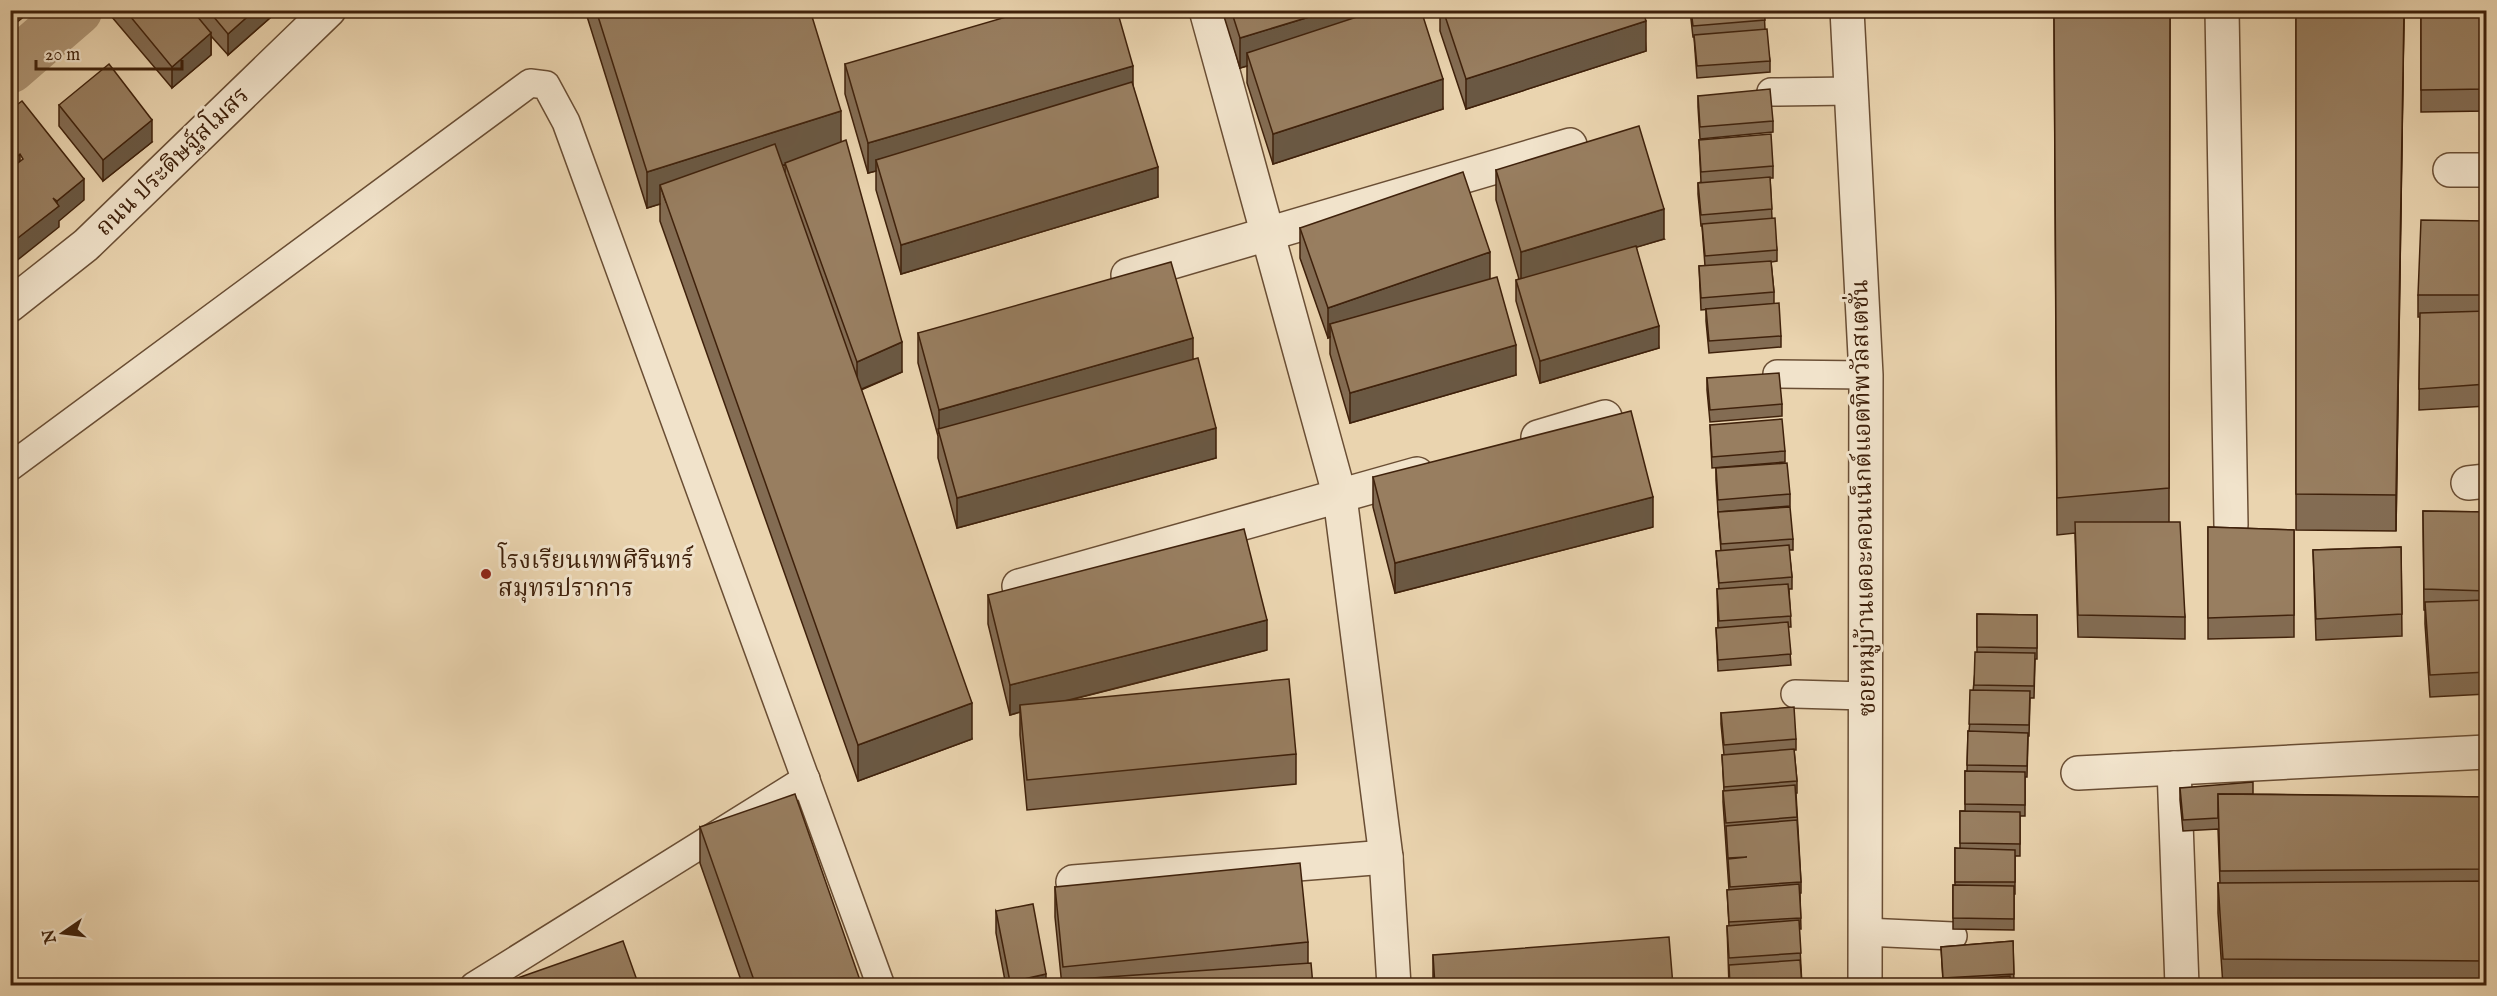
<svg xmlns="http://www.w3.org/2000/svg" width="2497" height="996" viewBox="0 0 2497 996" font-family="'IM FELL English','Noto Serif Thai',serif">
	<style>
		.lines { fill: none; stroke-linecap: round; stroke-linejoin: round }
		.canal { stroke: #b09777; stroke-width: 51 }
		.service-casing { stroke: #6a4e34; stroke-width: 30 }
		.minor-casing { stroke: #6a4e34; stroke-width: 36 }
		.tertiary-casing { stroke: #6a4e34; stroke-width: 36 }
		.service { stroke: #f1e3cb; stroke-width: 27 }
		.minor { stroke: #f1e3cb; stroke-width: 33 }
		.tertiary { stroke: #f1e3cb; stroke-width: 33 }
		.wall { fill: #836c53; stroke: #3f210b; stroke-width: 1.5; fill-rule: evenodd }
		.shaded-wall { fill: #6a5843; stroke: #3f210b; stroke-width: 1.5 }
		.building { fill: #987e60; stroke: #3f210b; stroke-width: 1.5 }
		.poi-dot { fill: #8f2418; stroke: #f1e3cb; stroke-width: 2 }
		.labels { text-anchor: middle; stroke-width: 6; stroke-linejoin: round; paint-order: stroke }
		.street-label { font-size: 24px; fill: #3f210b; stroke: #f1e3cb }
		.poi-label { font-size: 24px; fill: #3f210b; stroke: #f1e3cb; text-anchor: start }
	</style>
	<rect width="100%" height="100%" fill="#ead4af"/>
	<filter id="stains"><feTurbulence type="fractalNoise" baseFrequency=".00333" numOctaves="4"/><feColorMatrix values="0 0 0 0 .2 0 0 0 0 .09 0 0 0 0 .02 0 0 0 .5 -.17"/></filter>
	<radialGradient id="worn" r=".72"><stop offset=".6" stop-color="#630" stop-opacity="0"/><stop offset="1" stop-color="#630" stop-opacity=".3"/></radialGradient>
	<g class="lines">
		<polyline class="canal" points="10,68 77,10"/>
		<defs>
			<g id="service">
				<polyline points="1771,92 1852,91"/>
				<polyline points="1777,374 1866,375"/>
				<polyline points="10,467 530,83 546,85 566,122 881,986"/>
				<polyline points="1795,694 1865,696"/>
				<polyline points="1865,932 1953,936"/>
				<polyline points="474,986 806,779"/>
			</g>
			<g id="minor">
				<polyline points="1206,10 1340,497 1386,857 1394,986"/>
				<polyline points="1847,10 1866,375 1865,986"/>
				<polyline points="2222,10 2231,525"/>
				<polyline points="2450,170 2486,170"/>
				<polyline points="1128,275 1570,145"/>
				<polyline points="1538,437 1605,417"/>
				<polyline points="2468,483 2486,481"/>
				<polyline points="1019,586 1417,474"/>
				<polyline points="2174,768 2182,986"/>
				<polyline points="2078,773 2486,752"/>
				<polyline points="1073,882 1386,857"/>
			</g>
			<polyline id="tertiary" points="10,305 86,245 329,10"/>
		</defs>
		<use href="#service" class="service-casing"/>
		<use href="#minor" class="minor-casing"/>
		<use href="#tertiary" class="tertiary-casing"/>
		<use href="#service" class="service"/>
		<use href="#minor" class="minor"/>
		<use href="#tertiary" class="tertiary"/>
	</g>
	<g class="wall">
		<polygon points="111,10 279,10 228,55 211,36 211,55 172,88 111,16"/>
		<path d="M585,10H810L841,142L902,372L861,390L972,739L858,781L660,221V204L647,208ZM785,165V174L782,166Z"/>
		<polygon points="1222,10 1421,10 1443,109 1273,164 1247,83 1247,66 1240,68"/>
		<polygon points="1438,10 1643,10 1646,51 1466,109 1440,31 1440,14 1439,14"/>
		<polygon points="1690,10 1764,10 1765,29 1770,61 1770,72 1697,78 1694,37 1693,37"/>
		<polygon points="2054,10 2170,10 2169,522 2185,617 2185,639 2078,637 2075,533 2057,535"/>
		<polygon points="2296,10 2404,10 2396,531 2296,530"/>
		<polygon points="2421,10 2487,10 2487,111 2421,112"/>
		<polygon points="845,64 1133,86 1158,197 901,274 876,190 876,171 868,173 845,94"/>
		<polygon points="1698,96 1773,121 1773,132 1700,139 1698,107"/>
		<polygon points="59,105 152,142 103,181 59,126"/>
		<polygon points="1699,140 1773,166 1773,178 1770,178 1772,218 1777,250 1777,261 1771,262 1774,292 1774,304 1701,310 1699,266 1705,266 1702,226 1701,226 1698,194 1698,183 1701,182"/>
		<polygon points="1496,170 1664,239 1636,247 1659,348 1540,383 1516,301 1516,280 1519,279 1496,200"/>
		<polygon points="2487,221 2487,406 2419,410 2420,317 2418,317 2418,295"/>
		<polygon points="1300,228 1490,279 1516,375 1350,423 1330,354 1330,337 1328,338 1300,258"/>
		<polygon points="1706,309 1781,336 1781,347 1709,353 1706,321"/>
		<polygon points="918,333 1193,359 1216,458 957,528 938,458 938,436 918,363"/>
		<polygon points="1707,378 1782,404 1782,416 1710,422 1707,390"/>
		<polygon points="1710,425 1785,451 1785,462 1712,468"/>
		<polygon points="1716,468 1790,494 1790,506 1718,512 1716,480"/>
		<polygon points="1373,477 1653,527 1395,593 1373,507"/>
		<polygon points="2423,511 2487,512 2487,694 2430,697 2425,624 2425,610 2424,610"/>
		<polygon points="1718,512 1793,539 1793,550 1789,550 1792,577 1792,589 1789,589 1791,627 1788,627 1791,665 1718,671 1716,628 1718,628 1717,589 1719,589 1716,551 1721,551"/>
		<polygon points="2208,527 2294,530 2294,637 2208,639"/>
		<polygon points="2401,547 2402,636 2316,640 2313,550"/>
		<polygon points="988,595 1267,650 1066,701 1296,754 1296,784 1027,810 1020,735 1020,712 1010,715 988,624"/>
		<polygon points="1977,614 2037,615 2037,659 2035,659 2034,698 2030,698 2029,736 2028,736 2027,777 2025,777 2025,816 2020,816 2020,856 2015,856 2015,894 2014,894 2014,930 1953,929 1953,885 1955,885 1955,848 1960,849 1960,811 1965,811 1965,771 1967,771 1968,731 1969,731 1977,652"/>
		<polygon points="1721,713 1796,739 1796,750 1794,750 1797,781 1797,793 1796,793 1801,882 1801,893 1800,893 1801,929 1799,929 1802,986 1729,986 1727,926 1729,926 1727,890 1729,890 1723,802 1723,791 1724,791 1722,755 1724,755 1721,724"/>
		<polygon points="2180,788 2253,794 2487,797 2487,986 2223,986 2218,913 2218,883 2220,883 2218,829 2183,831 2180,800"/>
		<polygon points="700,827 862,986 743,986 700,863"/>
		<polygon points="1055,887 1308,942 1308,963 1313,986 1062,986 1055,917"/>
		<polygon points="996,911 1046,986 1006,986 996,933"/>
		<polygon points="2013,941 2014,985 1938,986 1943,981 1941,947"/>
		<polygon points="1433,955 1673,986 1433,986"/>
	</g>
	<g class="shaded-wall">
		<polygon points="10,10 32,10 10,28"/>
		<polygon points="255,10 279,10 228,55 228,34"/>
		<polygon points="1332,10 1418,10 1247,53 1247,66 1240,68 1240,38"/>
		<polygon points="2404,10 2404,15 2396,531 2396,495"/>
		<polygon points="1646,21 1646,51 1466,109 1466,79"/>
		<polygon points="211,33 211,55 172,88 172,67"/>
		<polygon points="1133,66 1133,96 876,160 876,171 868,173 868,143"/>
		<polygon points="1443,79 1443,109 1273,164 1273,134"/>
		<polygon points="841,111 841,147 666,202 660,185 660,204 647,208 647,172"/>
		<polygon points="152,120 152,142 103,181 103,160"/>
		<polygon points="20,154 20,176 10,183 10,162"/>
		<polygon points="1158,167 1158,197 901,274 901,245"/>
		<polygon points="84,179 84,200 59,221 59,227 10,266 10,244 57,207 57,201"/>
		<polygon points="1664,209 1664,239 1521,282 1521,252"/>
		<polygon points="1490,252 1490,282 1330,324 1330,337 1328,338 1328,308"/>
		<polygon points="1659,326 1659,348 1540,383 1540,361"/>
		<polygon points="1193,338 1193,368 939,433 939,410"/>
		<polygon points="902,342 902,372 857,391 857,362"/>
		<polygon points="1516,345 1516,375 1350,423 1350,393"/>
		<polygon points="1216,428 1216,458 957,528 957,498"/>
		<polygon points="1653,497 1653,527 1395,593 1395,563"/>
		<polygon points="1267,620 1267,650 1021,712 1020,705 1020,712 1010,715 1010,685"/>
		<polygon points="972,703 972,739 858,781 858,745"/>
		<polygon points="1046,974 1046,986 1010,986 1010,982"/>
	</g>
	<g class="building">
		<polygon points="125,10 192,10 211,33 172,67"/>
		<polygon points="208,10 255,10 228,34"/>
		<polygon points="596,10 810,10 841,111 647,172"/>
		<polygon points="1030,10 1117,10 1133,66 868,143 845,64"/>
		<polygon points="1231,10 1332,10 1240,38"/>
		<polygon points="1378,10 1421,10 1443,79 1273,134 1247,53"/>
		<polygon points="1443,10 1643,10 1646,21 1466,79"/>
		<polygon points="1691,10 1764,10 1765,20 1693,26"/>
		<polygon points="2054,10 2170,10 2169,488 2057,498"/>
		<polygon points="2296,10 2404,10 2396,495 2296,494"/>
		<polygon points="2487,12 2487,89 2421,90 2421,13"/>
		<polygon points="1767,29 1770,61 1697,66 1694,35"/>
		<polygon points="109,64 152,120 103,160 59,105"/>
		<polygon points="1132,82 1158,167 901,245 876,160"/>
		<polygon points="1770,89 1773,121 1700,127 1698,96"/>
		<polygon points="22,101 84,179 57,201 53,198 59,206 10,244 10,169 23,159 20,154 10,162 10,110"/>
		<polygon points="1639,126 1664,209 1521,252 1496,170"/>
		<polygon points="1771,134 1773,166 1701,172 1699,140"/>
		<polygon points="846,140 902,342 857,362 785,163"/>
		<polygon points="775,144 972,703 858,745 660,185"/>
		<polygon points="1463,172 1490,252 1328,308 1300,228"/>
		<polygon points="1770,177 1772,209 1701,215 1698,183"/>
		<polygon points="1775,218 1777,250 1705,256 1702,224"/>
		<polygon points="2421,220 2487,221 2487,295 2418,295"/>
		<polygon points="1636,246 1659,326 1540,361 1516,280"/>
		<polygon points="1771,261 1774,292 1701,298 1699,266"/>
		<polygon points="1171,262 1193,338 939,410 918,333"/>
		<polygon points="1497,277 1516,345 1350,393 1330,324"/>
		<polygon points="1779,303 1781,336 1709,341 1706,309"/>
		<polygon points="2487,311 2487,384 2419,389 2420,313"/>
		<polygon points="1198,358 1216,428 957,498 938,429"/>
		<polygon points="1779,373 1782,404 1710,410 1707,378"/>
		<polygon points="1631,411 1653,497 1395,563 1373,477"/>
		<polygon points="1782,419 1785,451 1712,457 1710,425"/>
		<polygon points="1787,463 1790,494 1718,500 1716,468"/>
		<polygon points="1790,507 1793,539 1721,544 1718,512"/>
		<polygon points="2423,511 2487,512 2487,591 2424,589"/>
		<polygon points="2075,522 2180,522 2185,617 2078,615"/>
		<polygon points="2208,527 2294,530 2294,615 2208,618"/>
		<polygon points="1244,529 1267,620 1010,685 988,595"/>
		<polygon points="1789,545 1792,577 1719,583 1716,551"/>
		<polygon points="2401,547 2402,614 2316,619 2313,550"/>
		<polygon points="1788,584 1791,616 1719,621 1717,589"/>
		<polygon points="2487,600 2487,672 2430,675 2425,602"/>
		<polygon points="1977,614 2037,615 2037,648 1977,647"/>
		<polygon points="1788,622 1791,654 1718,660 1716,628"/>
		<polygon points="1975,652 2035,653 2034,686 1974,685"/>
		<polygon points="1289,679 1296,754 1027,780 1020,705"/>
		<polygon points="1970,690 2030,691 2029,725 1969,724"/>
		<polygon points="1794,707 1796,739 1724,745 1721,713"/>
		<polygon points="1968,731 2028,733 2027,766 1967,765"/>
		<polygon points="1794,749 1797,781 1724,787 1722,755"/>
		<polygon points="1965,771 2025,772 2025,805 1965,804"/>
		<polygon points="2253,782 2253,794 2218,794 2218,818 2183,820 2180,788"/>
		<polygon points="1795,785 1797,817 1726,823 1723,791"/>
		<polygon points="795,794 862,986 756,986 700,827"/>
		<polygon points="2218,794 2487,797 2487,869 2220,871"/>
		<polygon points="1960,811 2020,812 2020,844 1960,843"/>
		<polygon points="1797,820 1801,882 1730,887 1728,859 1747,857 1728,858 1726,826"/>
		<polygon points="1955,848 2015,850 2015,882 1955,882"/>
		<polygon points="1300,863 1308,942 1063,967 1055,887"/>
		<polygon points="2487,881 2487,961 2223,959 2218,883"/>
		<polygon points="1799,884 1801,918 1729,922 1727,890"/>
		<polygon points="1953,885 2014,886 2014,919 1953,918"/>
		<polygon points="1033,904 1046,974 1010,982 996,911"/>
		<polygon points="1799,920 1801,953 1729,958 1727,926"/>
		<polygon points="1669,937 1673,986 1435,986 1433,955"/>
		<polygon points="623,941 639,986 514,986 512,980"/>
		<polygon points="2013,941 2014,974 1943,978 1941,947"/>
		<polygon points="1800,960 1802,986 1730,986 1729,965"/>
		<polygon points="1311,963 1313,986 1078,986 1078,979"/>
		<polygon points="2010,976 2011,986 1938,986 1938,982"/>
	</g>
	<circle class="poi-dot" cx="486" cy="574" r="6"/>
	<g class="labels">
		<g class="street-label">
			<text transform="translate(172 161) rotate(-44)" y="8">ถนน ประดิษฐ์สโมสร</text>
			<text transform="translate(1863 498) rotate(-91)" y="8">ซอยหมู่บ้านเดอะคอนเน็กต์แอตทิพวัลสเตชั่น</text>
		</g>
		<g class="poi-label">
			<text x="498" y="568">โรงเรียนเทพศิรินทร์<tspan x="498" dy="28">สมุทรปราการ</tspan></text>
		</g>
	</g>
	<rect width="2497" height="996" fill="none" stroke="#ead4af" stroke-width="36"/>
	<rect x="12" y="12" width="2473" height="972" fill="none" stroke="#3f210b" stroke-width="3"/>
	<rect x="18" y="18" width="2461" height="960" fill="none" stroke="#3f210b" stroke-width="1.5"/>
	<g transform="translate(63 933) rotate(256)" stroke="#f1e3cb" stroke-width="4.5" paint-order="stroke">
	<path d="M0-4.5L10 22L0 15L-10 22Z" fill="#3f210b"/>
	<text y="-9" font-size="16" font-weight="bold" text-anchor="middle" fill="#3f210b">N</text>
	</g>
	<path d="M36 60v9h146v-9" fill="none" stroke="#3f210b" stroke-width="3"/>
	<text x="45" y="60" font-size="18" fill="#3f210b" stroke="#f1e3cb" stroke-width="4.5" paint-order="stroke">20 m</text>
	<rect width="100%" height="100%" filter="url(#stains)"/>
	<rect width="100%" height="100%" fill="url(#worn)"/>
</svg>
